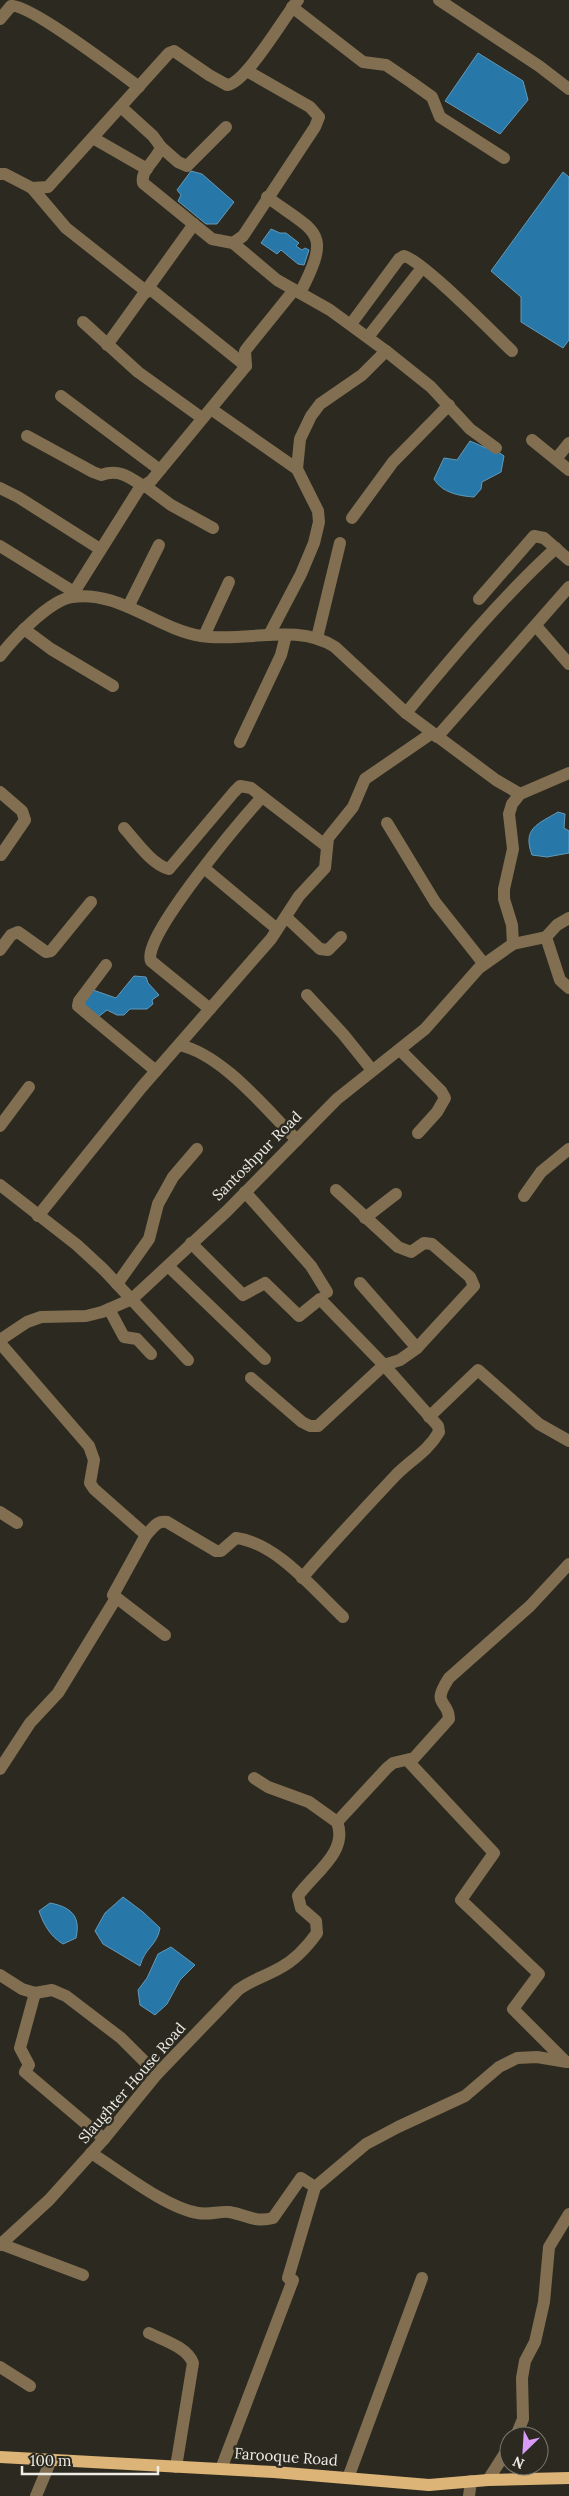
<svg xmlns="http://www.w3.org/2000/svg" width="569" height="2496" viewBox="0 0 569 2496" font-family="Lora,serif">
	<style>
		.water { fill: #2777a8; stroke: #629aba }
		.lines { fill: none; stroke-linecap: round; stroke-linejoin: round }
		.minor { stroke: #826f52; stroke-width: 12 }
		.major { stroke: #dcb477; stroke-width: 12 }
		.labels { text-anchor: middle; stroke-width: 5; stroke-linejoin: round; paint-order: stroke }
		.street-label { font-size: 15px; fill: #edece5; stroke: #2c2a20 }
	</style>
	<rect width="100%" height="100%" fill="#2c2a20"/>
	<g class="water">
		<polygon points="478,53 523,81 528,100 500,134 445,101"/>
		<polygon points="191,171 202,174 234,202 217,224 206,224 178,201 181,195 177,190"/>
		<polygon points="563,172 569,177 569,340 563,348 521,322 521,297 491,271"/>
		<polygon points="271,229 280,233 286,233 299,243 296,246 302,250 305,248 309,250 304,265 298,264 281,250 277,254 261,243"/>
		<path d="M470,441L486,448L490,446L504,456L501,472L482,482L481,489L474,497C460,496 442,493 434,479L444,458L457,460Z"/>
		<path d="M558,812L565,814L564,828L569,831V853L547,857L532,855C522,828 538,824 558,812Z"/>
		<polygon points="134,976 146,977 148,983 159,995 152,1000 153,1004 147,1009 130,1009 124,1015 117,1015 107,1010 98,1017 90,1014 83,1001 93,990 116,998"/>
		<path d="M123,1897L143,1912L160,1928C157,1946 145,1947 140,1966L103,1944L95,1931L105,1913Z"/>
		<path d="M50,1903C71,1907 81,1916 76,1938L63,1944C50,1936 44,1925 39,1911Z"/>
		<polygon points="171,1947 195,1965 180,1980 167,2004 155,2015 140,2005 138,1990 147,1978 158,1954"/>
	</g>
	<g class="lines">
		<g class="minor">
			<polyline points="439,0 539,66 569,89"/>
			<polyline points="292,7 363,62 386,65 411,82 432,97 440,117 504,158"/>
			<path d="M0,19L11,6C28,3 120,73 139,87"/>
			<path d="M121,107L153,136L161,147C157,160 140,170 143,183L212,239L233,243L243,236L315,127L319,117L310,107L247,71"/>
			<polyline points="93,138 147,169"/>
			<polyline points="161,147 178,162 187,166 226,127"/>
			<path d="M0,174H5L32,188L48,187L169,53L174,51L209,75L227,85C246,83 284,17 298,0"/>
			<polyline points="32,188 66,228 147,292"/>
			<path d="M267,197C318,234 332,231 300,293"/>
			<polyline points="233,243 277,280 330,310 386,351 431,387 470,429 496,448"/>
			<polyline points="149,288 246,366"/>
			<polyline points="83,322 138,372 202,418"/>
			<path d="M351,324L399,259L404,256C422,260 495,335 512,351"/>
			<polyline points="368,337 422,268"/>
			<polyline points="107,345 194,224"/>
			<polyline points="61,396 160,470"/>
			<polyline points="211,409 297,469 318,511 319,522 314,543 301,574 269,635"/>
			<path d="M27,436L93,472L101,475C119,469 128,476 143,486"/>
			<polyline points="532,440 569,470"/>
			<polyline points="556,459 569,443"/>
			<polyline points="297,469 300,439 311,416 320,404 362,375 386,351"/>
			<polyline points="144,485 171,505 213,528"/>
			<polyline points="0,488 18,497 100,549"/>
			<polyline points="352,518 393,462 449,405"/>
			<polyline points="0,546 74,592"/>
			<polyline points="71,597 139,489 151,481 246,366 245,351 248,347 294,290"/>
			<polyline points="479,599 534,536 544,538 569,560"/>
			<polyline points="128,607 159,545"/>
			<polyline points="536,626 569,664"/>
			<polyline points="24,629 51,649 113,686"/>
			<polyline points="204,636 229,582"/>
			<polyline points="317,638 340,543"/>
			<path d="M0,656C14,638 50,600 72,597C119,590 157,629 201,636C245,643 296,622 335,647L406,713L496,780L520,794"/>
			<path d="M406,713C453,656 501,598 556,548"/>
			<polyline points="437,737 569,587"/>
			<polyline points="240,742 281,655 286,635"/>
			<polyline points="0,792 22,811 25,820 1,855"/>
			<polyline points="387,823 435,902 484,964"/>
			<path d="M124,828C136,841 151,864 169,869L234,792L240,786L251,788L325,845"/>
			<polyline points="204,868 277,929"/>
			<polyline points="286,917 320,949 328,950 341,937"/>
			<polyline points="546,937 560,980 569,988"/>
			<polyline points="513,944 512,925 504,899 504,889 513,849 509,814 512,804 520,794 569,773"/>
			<polyline points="0,950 11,935 18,932 46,952 51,951 91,902"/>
			<polyline points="106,965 79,1001 78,1006 156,1071"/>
			<polyline points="307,995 343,1034 372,1070"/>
			<path d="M210,1009L151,961C140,939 243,818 262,797"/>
			<path d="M179,1045C222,1054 266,1109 297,1140"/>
			<polyline points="400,1050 441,1091 445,1098 437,1112 418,1133"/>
			<polyline points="0,1126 29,1087"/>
			<polyline points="0,1185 77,1245 104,1270 188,1360"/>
			<polyline points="245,1192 311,1266 327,1292"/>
			<polyline points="524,1196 541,1172 569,1149"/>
			<polyline points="38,1216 141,1088 271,939 299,896 325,868 328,838 353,807 365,779 432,733"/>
			<polyline points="365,1218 396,1194"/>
			<path d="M191,1243L243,1295L265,1283L299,1316L320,1299L384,1365L438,1426L439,1432C428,1451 411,1460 396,1475C364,1509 332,1543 302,1578"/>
			<polyline points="168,1266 265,1359"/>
			<polyline points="360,1283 417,1348"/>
			<polyline points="117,1284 149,1239 158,1204 173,1177 197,1149"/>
			<polyline points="109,1309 124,1337 137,1339 151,1354"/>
			<polyline points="0,1340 27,1322 41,1317 86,1316 102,1312 132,1299 227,1211 337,1099 425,1029 479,968 513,944 546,937 557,925 569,918"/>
			<path d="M0,1343L89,1446L94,1460L90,1483L94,1489L145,1534H147C154,1527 157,1520 167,1522L216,1551H221L236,1538C277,1543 314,1590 343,1617"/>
			<polyline points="251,1378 302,1422 310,1426 318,1426 384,1365 400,1360 417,1348 474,1286 470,1277 432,1244 424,1243 411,1252 398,1247 336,1190"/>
			<polyline points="429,1417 478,1370 539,1424 569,1441"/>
			<polyline points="0,1512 17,1523"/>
			<polyline points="146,1535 113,1595 165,1635"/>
			<polyline points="408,1761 494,1853 461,1900 539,1974 513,2009 565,2061"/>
			<polyline points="0,1769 30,1723 58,1693 116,1598"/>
			<path d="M337,1822L387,1768L393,1763L414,1758L449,1719C449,1699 430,1707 449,1678L530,1606L569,1564"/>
			<polyline points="0,1975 22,1989 35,1993 52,1990 66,1996 121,2038 157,2074"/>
			<polyline points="35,1993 20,2048 29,2065 25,2072 104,2139"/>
			<path d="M91,2153C120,2171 166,2208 198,2213C209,2215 219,2211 229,2212C247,2215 255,2223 273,2218L301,2178L315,2187"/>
			<polyline points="1,2244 83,2275"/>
			<path d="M0,2245L49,2200L104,2139L157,2074L238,1990C251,1980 266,1976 280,1968C295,1960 307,1947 317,1933L316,1921L301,1908L298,1896C313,1874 349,1852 337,1822L309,1802L268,1787L254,1778"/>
			<polyline points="288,2278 315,2187 366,2144 398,2127 465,2096 499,2067 517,2058 537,2057 567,2062"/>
			<path d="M149,2333C163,2340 187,2347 193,2363L176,2467"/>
			<polyline points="0,2367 30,2386"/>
			<polyline points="516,2436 523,2419 522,2378 525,2361 535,2342 544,2302 549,2247 569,2214"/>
			<polyline points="221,2469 293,2280"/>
			<polyline points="348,2478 422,2278"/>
			<polyline points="488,2480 509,2447"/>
			<polyline points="36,2496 51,2460"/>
			<polyline points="469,2496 471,2481"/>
		</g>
		<polyline class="major" points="0,2457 274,2472 429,2485 488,2480 569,2478"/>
	</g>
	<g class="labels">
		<g class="street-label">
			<text transform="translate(257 1156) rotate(-45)" y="5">Santoshpur Road</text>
			<text transform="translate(132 2083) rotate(-49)" y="5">Slaughter House Road</text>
			<text transform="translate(286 2457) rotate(4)" y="5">Farooque Road</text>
		</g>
	</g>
	<g transform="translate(524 2451) rotate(205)"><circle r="24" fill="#2c2a20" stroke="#79786f"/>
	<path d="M0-4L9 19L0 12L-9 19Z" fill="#d89bf8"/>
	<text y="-8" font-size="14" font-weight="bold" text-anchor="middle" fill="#edece5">N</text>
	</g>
	<path d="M22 2466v8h136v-8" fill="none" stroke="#edece5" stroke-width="2.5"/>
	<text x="30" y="2466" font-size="15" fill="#edece5" stroke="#2c2a20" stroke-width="4" paint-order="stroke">100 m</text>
</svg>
